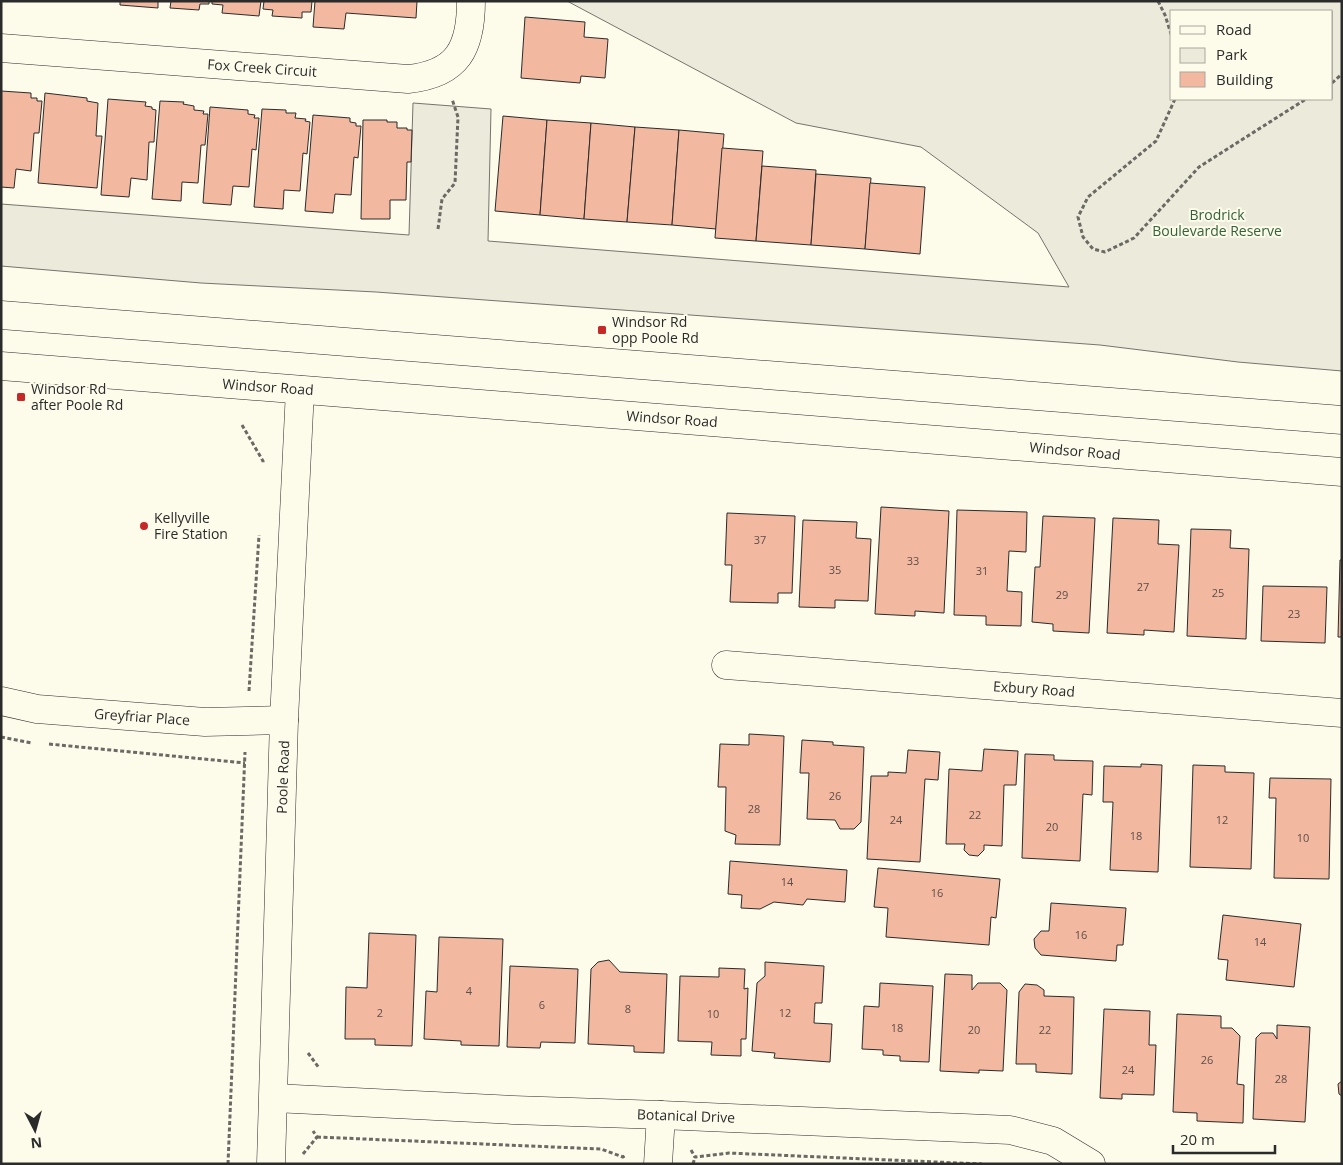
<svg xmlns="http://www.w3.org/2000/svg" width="1343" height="1165" viewBox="0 0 1343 1165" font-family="'Open Sans',sans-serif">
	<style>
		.green { fill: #ecebdb; stroke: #74746e; fill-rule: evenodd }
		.building { fill: #f2b8a0; stroke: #2b2b2b }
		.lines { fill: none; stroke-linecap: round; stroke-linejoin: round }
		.minor-casing { stroke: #2b2b2b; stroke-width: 29 }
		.major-casing { stroke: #2b2b2b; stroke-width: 29 }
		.path { stroke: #6a6964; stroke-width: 3; stroke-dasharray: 4 2.5; stroke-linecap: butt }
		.minor { stroke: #fdfbea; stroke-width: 28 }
		.major { stroke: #fdfbea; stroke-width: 28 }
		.poi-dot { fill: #c62828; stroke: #fdfbea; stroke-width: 2 }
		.labels { text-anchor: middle; stroke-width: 4; stroke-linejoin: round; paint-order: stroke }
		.number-label { font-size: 11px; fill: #5d4e48 }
		.street-label { font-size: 14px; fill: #2b2b2b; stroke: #fdfbea }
		.park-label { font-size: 14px; fill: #34623c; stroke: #fdfbea }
		.poi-label { font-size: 14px; fill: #2b2b2b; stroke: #fdfbea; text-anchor: start }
	</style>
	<rect width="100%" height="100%" fill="#fdfbea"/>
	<path class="green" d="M567,1H1342V371L1238,362L1100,345L376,292L201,283L1,266V204L409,235L413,103L491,109L488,241L1069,287L1038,233L921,147L796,123ZM1172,11H1332V99H1172Z"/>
	<g class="building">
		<polygon points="120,1 158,1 158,8 120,5"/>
		<polygon points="169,1 209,1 209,4 200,4 199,10 170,8 171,1"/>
		<polygon points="212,1 261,1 259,16 222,13 223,5 212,4"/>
		<polygon points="264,1 312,1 311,12 302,12 302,18 272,16 273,10 263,9"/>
		<polygon points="315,1 417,1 416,18 346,13 344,29 313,27"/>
		<polygon points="525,17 585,22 584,37 608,39 605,78 581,76 580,83 521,78"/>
		<polygon points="1,91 31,93 31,98 37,98 37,101 42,101 39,133 34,133 31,171 16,169 14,188 1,187"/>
		<polygon points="45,93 87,98 87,101 98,103 96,136 102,136 97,188 38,183"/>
		<polygon points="108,99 146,102 145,106 152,107 152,109 156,110 154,142 149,142 147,180 131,178 129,197 101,195"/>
		<polygon points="160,101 184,102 183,104 194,106 194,110 204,111 203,114 208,114 205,145 201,145 198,183 182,182 181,201 152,199"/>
		<polygon points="210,107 248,110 248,114 255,115 254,118 259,118 256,150 252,149 249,187 233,186 231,205 203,203"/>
		<polygon points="262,109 286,110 286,113 296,113 295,118 306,119 305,121 310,122 307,154 303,153 300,191 284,190 283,209 254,207"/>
		<polygon points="313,115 350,118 350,122 356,123 356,126 361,126 358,158 354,157 351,195 335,194 333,213 305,211"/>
		<polygon points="503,116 547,120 540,215 495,211"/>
		<polygon points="363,120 387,120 387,122 397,122 397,128 407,128 407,130 412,130 411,162 407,162 406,200 390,200 390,219 361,219"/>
		<polygon points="547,120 591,123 584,219 540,215"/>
		<polygon points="591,123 635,127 627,222 584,219"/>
		<polygon points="635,127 679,130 672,225 627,222"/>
		<polygon points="679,130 724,134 716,229 672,225"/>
		<polygon points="722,148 763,151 756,241 715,238"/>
		<polygon points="762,166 816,170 811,245 756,241"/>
		<polygon points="816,174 871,178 865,249 811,245"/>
		<polygon points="870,183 925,187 920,254 865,249"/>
		<polygon points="881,507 949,511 944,613 915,611 915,616 875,614"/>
		<polygon points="957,510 1027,512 1026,552 1009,551 1007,591 1022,592 1021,626 986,625 986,616 954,615"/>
		<polygon points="727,513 795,516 792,593 778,593 778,603 730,602 732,565 725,565"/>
		<polygon points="1043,516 1095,518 1089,633 1053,631 1053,624 1032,622 1035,567 1040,567"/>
		<polygon points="1113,518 1159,520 1158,544 1179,545 1174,632 1144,630 1144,635 1107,633"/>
		<polygon points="803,520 857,522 856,538 871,539 868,601 835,600 835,608 799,607"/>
		<polygon points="1191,529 1231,530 1230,548 1249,549 1246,639 1187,636"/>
		<polygon points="1340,560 1342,560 1342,637 1338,637"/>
		<polygon points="1263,586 1327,587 1325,643 1261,641"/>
		<polygon points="749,734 784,736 780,845 735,844 736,835 725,831 726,787 718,787 720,744 749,745"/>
		<polygon points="802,740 833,742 833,745 864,747 861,822 854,829 840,829 835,820 807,819 809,773 800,773"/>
		<polygon points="984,749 1018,751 1016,785 1004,785 1002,846 984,845 984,850 978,856 969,855 964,850 965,844 946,844 949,769 982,771"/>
		<polygon points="908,750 940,752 938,780 925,779 920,862 867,859 871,776 888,776 888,772 906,773"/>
		<polygon points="1025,754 1054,755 1054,760 1093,761 1092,795 1083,794 1080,861 1022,858"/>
		<polygon points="1141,764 1162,765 1158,872 1110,870 1113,802 1103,802 1104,766 1141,767"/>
		<polygon points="1193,765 1225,766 1225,772 1254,773 1251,869 1190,867"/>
		<polygon points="1270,778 1331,779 1329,879 1274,878 1276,798 1269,798"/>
		<polygon points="730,861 847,870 845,902 807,899 803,905 774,902 760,909 741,908 742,895 728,894"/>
		<polygon points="878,868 1000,879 996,918 991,917 989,945 886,937 888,908 874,907"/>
		<polygon points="1051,903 1126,908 1123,945 1117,945 1116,961 1041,955 1035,948 1034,939 1041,931 1049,931"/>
		<polygon points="1223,915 1301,924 1294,987 1226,980 1228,960 1218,959"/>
		<polygon points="369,933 416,935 412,1046 375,1045 375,1039 345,1039 346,987 367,988"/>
		<polygon points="439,937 503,939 499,1046 461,1045 461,1041 424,1039 426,991 437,992"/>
		<polygon points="609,960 620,972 667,974 664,1053 634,1052 634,1046 588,1044 591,969 598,962"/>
		<polygon points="765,962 824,966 822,1003 815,1003 814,1023 832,1024 830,1062 774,1058 775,1053 752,1051 757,983 765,976"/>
		<polygon points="510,966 578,969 575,1043 541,1042 540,1048 507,1047"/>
		<polygon points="719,968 745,969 744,989 748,988 746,1039 741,1039 741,1056 711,1055 712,1042 678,1041 680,976 719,977"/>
		<polygon points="945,974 972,975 972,990 978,983 1000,983 1007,990 1003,1071 979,1070 979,1073 940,1071"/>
		<polygon points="880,983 933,986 929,1062 900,1061 900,1056 883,1055 883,1050 862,1049 864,1006 879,1007"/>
		<polygon points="1025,984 1037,985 1044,990 1044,996 1074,997 1072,1074 1036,1072 1036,1064 1016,1064 1019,992"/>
		<polygon points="1104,1009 1150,1011 1149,1045 1156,1045 1154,1095 1122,1094 1122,1099 1100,1098"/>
		<polygon points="1177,1014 1221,1016 1221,1028 1232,1028 1240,1036 1237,1084 1244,1085 1243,1123 1197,1121 1197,1113 1173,1112"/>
		<polygon points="1277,1025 1310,1027 1305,1122 1253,1119 1256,1038 1261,1033 1273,1033 1277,1039"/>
		<polygon points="1342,1081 1342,1096 1339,1094 1338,1084"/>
	</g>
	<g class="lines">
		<defs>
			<g id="minor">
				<path d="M1,48L408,79C458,74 471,48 471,1"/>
				<polyline points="726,665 1342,713"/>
				<polyline points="1,701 37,709 205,722 284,720"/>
				<polyline points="274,1098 513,1110 661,1115 1010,1130 1053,1141 1091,1164"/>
				<polyline points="271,1164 284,720 300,390"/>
				<polyline points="658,1164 661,1115"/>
			</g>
			<g id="major">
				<polyline points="1,315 1342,420"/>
				<polyline points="1,366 1342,472"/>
			</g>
		</defs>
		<use href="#minor" class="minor-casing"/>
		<use href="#major" class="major-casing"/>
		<g class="path">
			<polyline points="1158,1 1165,15 1172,37"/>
			<polyline points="1332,83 1342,74"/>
			<polyline points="1175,99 1156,141 1088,197 1078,217 1083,237 1093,249 1105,252 1134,238 1199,167 1306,99"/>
			<polyline points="438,229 442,199 455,183 458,117 452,99"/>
			<polyline points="242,425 263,461 263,463"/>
			<polyline points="249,691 259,535"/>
			<polyline points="1,737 32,743"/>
			<polyline points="49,744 245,763"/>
			<polyline points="308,1053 319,1068"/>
			<polyline points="317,1137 601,1149 623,1157 626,1155"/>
			<polyline points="691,1150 695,1157 729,1153 982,1164"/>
			<polyline points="303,1154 317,1137 313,1131"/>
			<polyline points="228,1164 245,752"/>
			<polyline points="693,1164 695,1157"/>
		</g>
		<use href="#minor" class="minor"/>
		<use href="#major" class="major"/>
	</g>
	<g class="poi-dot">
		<rect x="597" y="325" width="10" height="10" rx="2.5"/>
		<rect x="16" y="392" width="10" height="10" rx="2.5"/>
		<circle cx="144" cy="526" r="5"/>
	</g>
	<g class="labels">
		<g class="number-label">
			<text x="760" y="544">37</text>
			<text x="913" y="565">33</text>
			<text x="835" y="574">35</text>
			<text x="982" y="575">31</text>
			<text x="1143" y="591">27</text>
			<text x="1218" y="597">25</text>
			<text x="1062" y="599">29</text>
			<text x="1294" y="618">23</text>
			<text x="835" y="800">26</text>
			<text x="754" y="813">28</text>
			<text x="975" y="819">22</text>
			<text x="896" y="824">24</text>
			<text x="1222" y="824">12</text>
			<text x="1052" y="831">20</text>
			<text x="1136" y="840">18</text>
			<text x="1303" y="842">10</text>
			<text x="787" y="886">14</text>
			<text x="937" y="897">16</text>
			<text x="1081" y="939">16</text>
			<text x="1260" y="946">14</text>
			<text x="469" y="995">4</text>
			<text x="542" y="1009">6</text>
			<text x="628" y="1013">8</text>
			<text x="380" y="1017">2</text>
			<text x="785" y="1017">12</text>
			<text x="713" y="1018">10</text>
			<text x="897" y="1032">18</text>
			<text x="974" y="1034">20</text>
			<text x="1045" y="1034">22</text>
			<text x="1207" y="1064">26</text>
			<text x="1128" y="1074">24</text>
			<text x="1281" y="1083">28</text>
		</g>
		<g class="street-label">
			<text transform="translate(262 68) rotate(4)" y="5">Fox Creek Circuit</text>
			<text transform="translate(268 387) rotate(4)" y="5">Windsor Road</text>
			<text transform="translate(672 419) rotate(4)" y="5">Windsor Road</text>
			<text transform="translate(1075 451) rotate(5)" y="5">Windsor Road</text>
			<text transform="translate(1034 689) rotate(4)" y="5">Exbury Road</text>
			<text transform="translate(142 717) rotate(4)" y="5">Greyfriar Place</text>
			<text transform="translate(283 777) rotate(-88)" y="5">Poole Road</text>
			<text transform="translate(686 1116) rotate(2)" y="5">Botanical Drive</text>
		</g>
		<g class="park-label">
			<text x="1217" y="220">Brodrick<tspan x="1217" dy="16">Boulevarde Reserve</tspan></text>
		</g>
		<g class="poi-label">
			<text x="612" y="327">Windsor Rd<tspan x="612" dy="16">opp Poole Rd</tspan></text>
			<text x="31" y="394">Windsor Rd<tspan x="31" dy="16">after Poole Rd</tspan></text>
			<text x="154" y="523">Kellyville<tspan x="154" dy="16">Fire Station</tspan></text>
		</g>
	</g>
	<rect width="1343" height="1165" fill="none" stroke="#2b2b2b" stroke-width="5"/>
	<rect x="1170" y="10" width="162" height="90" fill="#fdfbea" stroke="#a9a89e"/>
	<rect x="1180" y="26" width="25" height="8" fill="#fdfbea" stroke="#a9a89e"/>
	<text x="1216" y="35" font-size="15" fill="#2b2b2b">Road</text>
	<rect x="1180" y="48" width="25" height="15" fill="#ecebdb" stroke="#a9a89e"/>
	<text x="1216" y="60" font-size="15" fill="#2b2b2b">Park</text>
	<rect x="1180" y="72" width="25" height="15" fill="#f2b8a0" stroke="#a9a89e"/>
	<text x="1216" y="85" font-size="15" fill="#2b2b2b">Building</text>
	<g transform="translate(35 1130) rotate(174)" stroke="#fdfbea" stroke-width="4" paint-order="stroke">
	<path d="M0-4L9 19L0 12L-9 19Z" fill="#2b2b2b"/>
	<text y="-8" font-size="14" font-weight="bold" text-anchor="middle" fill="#2b2b2b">N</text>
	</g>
	<path d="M1173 1145v8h102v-8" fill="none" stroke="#2b2b2b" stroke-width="2.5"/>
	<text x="1180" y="1145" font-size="15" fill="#2b2b2b" stroke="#fdfbea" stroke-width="4" paint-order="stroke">20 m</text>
</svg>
